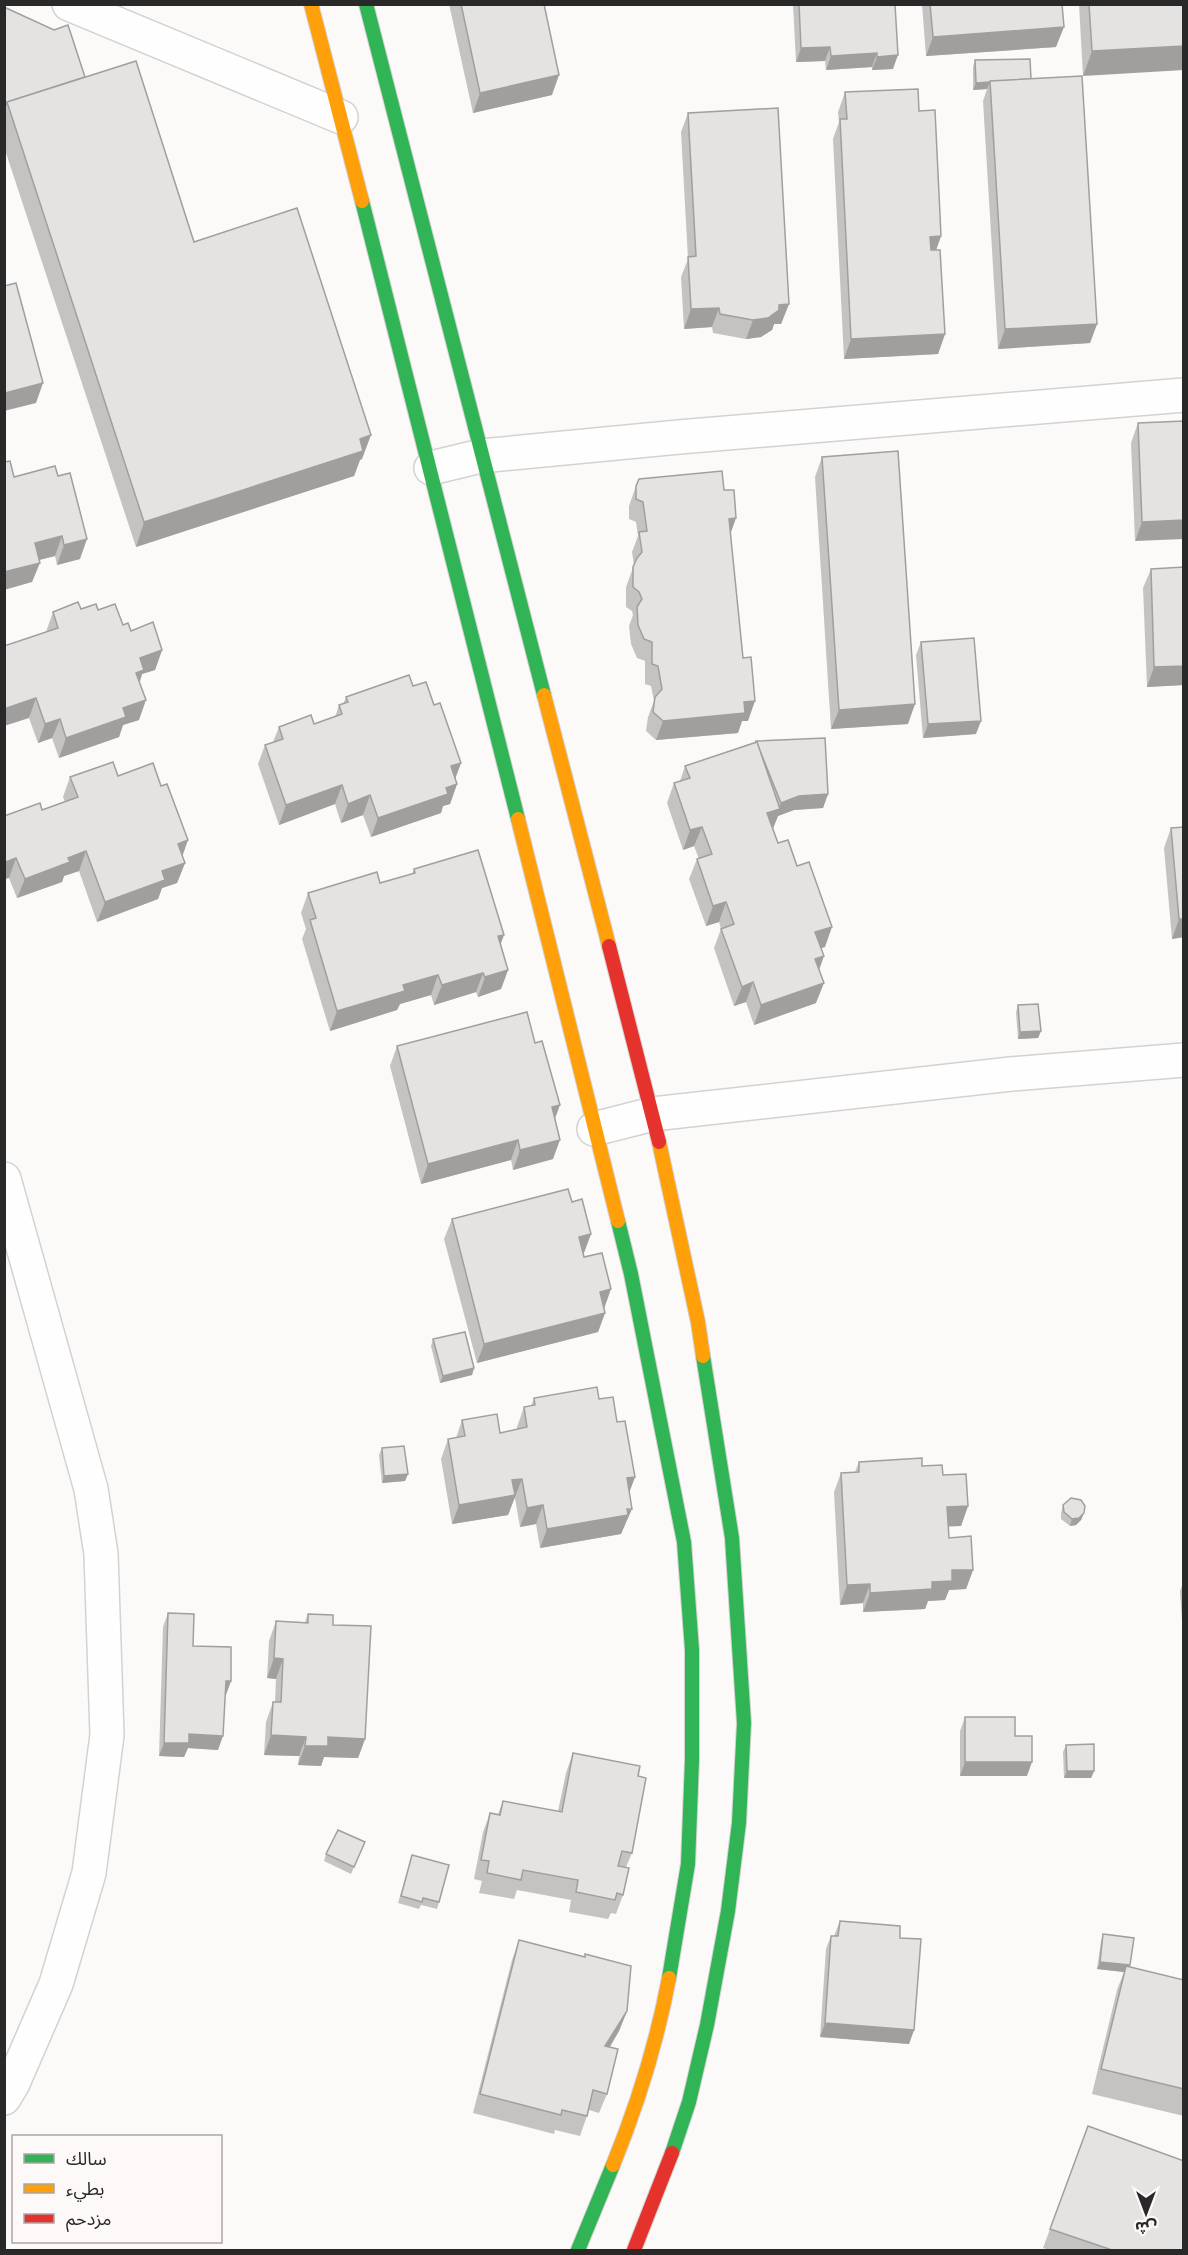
<svg xmlns="http://www.w3.org/2000/svg" width="1188" height="2255" viewBox="0 0 1188 2255" font-family="Cabin,'Noto Sans Arabic',sans-serif">
	<style>
		.lines { fill: none; stroke-linecap: round; stroke-linejoin: round }
		.street-casing { stroke: #d3d2d1; stroke-width: 36 }
		.fast-casing { stroke: #d3d2d1; stroke-width: 16 }
		.slow-casing { stroke: #d3d2d1; stroke-width: 16 }
		.jam-casing { stroke: #d3d2d1; stroke-width: 16 }
		.street { stroke: #fffefe; stroke-width: 33 }
		.fast { stroke: #30b455; stroke-width: 14 }
		.slow { stroke: #ff9f0a; stroke-width: 14 }
		.jam { stroke: #e5322d; stroke-width: 14 }
		.wall { fill: #c4c3c2 }
		.shaded-wall { fill: #a09f9e }
		.building { fill: #e4e3e2; stroke: #a09f9e; stroke-width: 1.5 }
	</style>
	<rect width="100%" height="100%" fill="#fcfaf9"/>
	<g class="lines">
		<defs>
			<g id="street">
				<polyline points="69,4 341,117"/>
				<polyline points="431,468 481,456 679,437 1184,395"/>
				<polyline points="594,1129 653,1114 1011,1074 1184,1060"/>
				<polyline points="4,1179 91,1489 101,1554 107,1735 89,1873 56,1984 13,2083 4,2098"/>
			</g>
			<g id="fast">
				<polyline points="366,4 544,695"/>
				<polyline points="362,201 518,819"/>
				<polyline points="618,1221 631,1274 684,1542 692,1650 692,1760 688,1864 669,1978"/>
				<polyline points="672,2153 689,2102 707,2025 728,1911 739,1823 744,1723 732,1538 703,1356"/>
				<polyline points="578,2250 613,2165"/>
			</g>
			<g id="slow">
				<polyline points="311,4 362,201"/>
				<polyline points="544,695 609,946"/>
				<polyline points="518,819 618,1221"/>
				<polyline points="659,1142 698,1322 703,1356"/>
				<path d="M613,2165C637,2106 657,2042 669,1978"/>
			</g>
			<g id="jam">
				<polyline points="609,946 659,1142"/>
				<polyline points="634,2250 672,2153"/>
			</g>
		</defs>
		<use href="#street" class="street-casing"/>
		<use href="#fast" class="fast-casing"/>
		<use href="#slow" class="slow-casing"/>
		<use href="#jam" class="jam-casing"/>
		<use href="#street" class="street"/>
		<use href="#fast" class="fast"/>
		<use href="#slow" class="slow"/>
		<use href="#jam" class="jam"/>
	</g>
	<g class="wall">
		<polygon points="449,4 544,4 552,95 473,113"/>
		<polygon points="793,4 895,4 893,69 872,70 872,67 826,70 825,61 796,62"/>
		<polygon points="922,4 1062,4 1056,47 926,56"/>
		<polygon points="1079,4 1184,4 1083,76"/>
		<polygon points="4,7 85,77 194,242 362,459 360,460 354,476 136,547 4,147"/>
		<polygon points="975,60 1031,79 1097,324 1090,343 998,349 983,101 987,89 973,90 973,67"/>
		<polygon points="845,92 941,236 936,250 945,334 938,354 844,359 833,139 839,122 838,112"/>
		<polygon points="688,113 789,304 781,324 774,324 772,330 761,337 746,339 713,333 712,327 684,329 681,277 688,259 681,132"/>
		<polygon points="1184,421 1135,541 1131,443 1138,423"/>
		<polygon points="822,457 908,724 831,729 815,477"/>
		<polygon points="14,477 80,559 57,565 55,556 39,560 32,582"/>
		<polygon points="636,486 724,490 730,534 748,721 742,721 738,733 656,740 646,731 648,717 654,701 651,686 645,684 645,661 637,658 631,644 629,626 633,615 632,611 626,607 626,587 634,565 632,552 638,536 636,522 629,519 629,506"/>
		<polygon points="1151,569 1184,685 1147,687 1143,588"/>
		<polygon points="81,609 98,610 123,625 162,650 155,670 142,674 140,682 139,720 123,725 119,737 59,758 52,738 38,743 29,718 46,632 53,612"/>
		<polygon points="921,642 976,734 923,738 916,655"/>
		<polygon points="413,686 434,705 461,763 455,778 457,784 450,804 443,806 441,813 371,837 363,815 341,823 335,804 279,825 258,764 265,745 273,742 279,727 314,724 335,717 339,705 343,704 346,697"/>
		<polygon points="756,741 828,794 823,808 794,810 778,816 773,829 778,843 825,947 821,948 816,1003 754,1025 746,1002 734,1006 714,948 721,929 719,922 706,926 689,879 697,859 699,859 694,846 683,850 667,803 674,783 680,781 685,766 755,742"/>
		<polygon points="118,776 182,856 185,863 177,883 162,888 158,899 97,922 79,871 64,876 62,882 17,898 9,878 4,879 4,816 42,810 65,802 63,797 70,777"/>
		<polygon points="1171,828 1184,937 1172,939 1164,848"/>
		<polygon points="414,869 501,944 508,970 501,989 478,997 476,992 434,1005 431,995 400,1004 397,1010 330,1031 302,939 306,929 301,913 308,893 380,883 412,874"/>
		<polygon points="1018,1005 1041,1031 1038,1038 1018,1039 1016,1012"/>
		<polygon points="397,1046 555,1118 553,1159 513,1170 511,1160 421,1184 390,1066"/>
		<polygon points="572,1202 591,1234 583,1253 605,1313 598,1332 477,1363 444,1239 452,1219"/>
		<polygon points="433,1339 474,1368 472,1375 440,1383 431,1346"/>
		<polygon points="534,1398 599,1399 617,1422 635,1477 629,1492 624,1528 623,1528 621,1534 540,1548 536,1524 520,1527 515,1498 514,1499 508,1515 452,1524 441,1459 448,1439 456,1438 462,1420 500,1433 517,1429 517,1427 524,1407 531,1406"/>
		<polygon points="382,1448 408,1474 405,1481 382,1483 379,1455"/>
		<polygon points="859,1462 922,1466 943,1475 968,1506 961,1526 948,1526 949,1538 973,1570 966,1589 949,1590 945,1600 928,1601 925,1609 863,1612 863,1603 840,1605 834,1492 841,1473 855,1472"/>
		<polygon points="1063,1505 1084,1513 1081,1520 1076,1525 1070,1526 1061,1519 1061,1513"/>
		<polygon points="1184,1580 1184,1651 1180,1591"/>
		<polygon points="168,1613 193,1646 231,1681 225,1695 218,1750 188,1748 184,1757 159,1756 163,1627"/>
		<polygon points="308,1614 333,1625 365,1739 358,1758 324,1757 321,1766 298,1765 299,1756 264,1755 266,1722 273,1702 275,1702 276,1679 267,1678 269,1641 276,1621 305,1622"/>
		<polygon points="965,1717 1015,1736 1027,1776 960,1776 960,1731"/>
		<polygon points="1066,1745 1094,1771 1091,1778 1064,1778 1063,1752"/>
		<polygon points="573,1753 638,1776 632,1853 626,1867 623,1895 616,1914 611,1913 608,1919 569,1912 571,1900 517,1890 514,1899 479,1893 482,1881 474,1879 483,1832 490,1813 498,1814 503,1801 558,1811 566,1773"/>
		<polygon points="365,1842 351,1874 324,1861 326,1854"/>
		<polygon points="412,1855 439,1902 437,1909 421,1905 419,1909 398,1903"/>
		<polygon points="840,1921 900,1938 914,2030 909,2044 820,2037 826,1949 831,1936 834,1936"/>
		<polygon points="1103,1934 1130,1967 1184,1980 1184,2116 1092,2094 1117,1990 1124,1972 1097,1969 1101,1941"/>
		<polygon points="519,1940 627,2011 619,2031 610,2047 607,2094 599,2113 589,2110 580,2136 555,2130 554,2134 473,2113 512,1960"/>
		<polygon points="1088,2126 1184,2250 1050,2250 1043,2248"/>
	</g>
	<g class="shaded-wall">
		<polygon points="1064,27 1056,47 926,56 933,37"/>
		<polygon points="1184,46 1184,70 1083,76 1092,51"/>
		<polygon points="830,47 825,61 796,62 801,48"/>
		<polygon points="877,53 872,67 826,70 831,56"/>
		<polygon points="898,55 893,69 872,70 877,57"/>
		<polygon points="559,75 552,95 473,113 480,93"/>
		<polygon points="990,82 987,89 973,90 976,83"/>
		<polygon points="941,236 934,256 923,257 930,237"/>
		<polygon points="789,304 781,324 774,324 772,330 761,337 746,339 753,320 779,305"/>
		<polygon points="719,308 712,327 684,329 691,309"/>
		<polygon points="1097,324 1090,343 998,349 1005,329"/>
		<polygon points="945,334 938,354 844,359 851,339"/>
		<polygon points="43,383 36,403 4,411 5,393"/>
		<polygon points="371,435 362,459 360,460 354,476 136,547 144,522 360,439"/>
		<polygon points="736,518 729,538 729,519"/>
		<polygon points="1184,520 1184,539 1135,541 1142,522"/>
		<polygon points="62,536 55,556 27,563 35,543"/>
		<polygon points="87,539 80,559 57,565 64,545"/>
		<polygon points="40,563 32,582 4,590 4,572"/>
		<polygon points="162,650 155,670 142,674 137,690 129,693 140,658"/>
		<polygon points="1184,666 1184,685 1147,687 1154,667"/>
		<polygon points="36,698 29,718 4,726 4,709"/>
		<polygon points="146,700 139,720 123,725 119,737 59,758 66,738 123,708"/>
		<polygon points="755,701 748,721 742,721 738,733 656,740 663,721 744,702"/>
		<polygon points="915,704 908,724 831,729 839,710"/>
		<polygon points="60,719 52,738 38,743 45,724"/>
		<polygon points="981,721 976,734 923,738 928,724"/>
		<polygon points="461,763 454,782 451,766"/>
		<polygon points="457,784 450,804 443,806 441,813 371,837 378,818 446,788"/>
		<polygon points="342,785 335,804 279,825 286,805"/>
		<polygon points="828,794 823,808 794,810 778,816 773,828 760,833 767,813 778,809 781,803 799,796"/>
		<polygon points="370,795 363,815 341,823 348,804"/>
		<polygon points="702,827 694,846 683,850 690,830"/>
		<polygon points="188,840 181,860 178,844"/>
		<polygon points="86,851 79,871 64,876 62,882 17,898 25,879 68,858"/>
		<polygon points="16,858 9,878 4,879 4,865 6,862"/>
		<polygon points="185,863 177,883 162,888 158,899 97,922 105,902 162,871"/>
		<polygon points="726,902 719,922 706,926 713,906"/>
		<polygon points="1179,919 1184,919 1184,937 1172,939"/>
		<polygon points="832,927 825,947 808,952 815,932"/>
		<polygon points="504,935 497,954 498,936"/>
		<polygon points="824,956 817,976 815,959"/>
		<polygon points="508,970 501,989 478,997 485,977"/>
		<polygon points="483,973 476,992 434,1005 442,985"/>
		<polygon points="438,975 431,995 400,1004 397,1010 330,1031 337,1011 403,985"/>
		<polygon points="753,982 746,1002 734,1006 742,987"/>
		<polygon points="824,983 816,1003 754,1025 761,1005"/>
		<polygon points="1041,1031 1038,1038 1018,1039 1020,1032"/>
		<polygon points="560,1105 553,1124 552,1107"/>
		<polygon points="518,1140 511,1160 421,1184 428,1164"/>
		<polygon points="560,1140 553,1159 513,1170 520,1150"/>
		<polygon points="591,1234 584,1253 572,1256 579,1237"/>
		<polygon points="611,1289 604,1309 600,1292"/>
		<polygon points="605,1313 598,1332 477,1363 484,1344"/>
		<polygon points="474,1368 472,1375 440,1383 443,1376"/>
		<polygon points="408,1474 405,1481 382,1483 384,1476"/>
		<polygon points="635,1477 628,1496 627,1478"/>
		<polygon points="522,1479 508,1515 452,1524 459,1505 512,1480"/>
		<polygon points="543,1505 536,1524 520,1527 527,1508"/>
		<polygon points="968,1506 961,1526 940,1527 947,1507"/>
		<polygon points="632,1509 621,1534 540,1548 547,1529"/>
		<polygon points="1084,1513 1081,1520 1076,1525 1070,1526 1072,1519"/>
		<polygon points="952,1570 973,1570 966,1589 949,1590 945,1600 928,1601 925,1609 863,1612 870,1593 932,1582"/>
		<polygon points="870,1584 863,1603 840,1605 847,1585"/>
		<polygon points="274,1658 283,1659 276,1679 267,1678"/>
		<polygon points="226,1681 231,1681 226,1695 221,1695"/>
		<polygon points="189,1734 223,1736 218,1750 188,1748 184,1757 159,1756 164,1743"/>
		<polygon points="271,1735 306,1737 299,1756 264,1755"/>
		<polygon points="328,1737 365,1739 358,1758 324,1757 321,1766 298,1765 305,1746"/>
		<polygon points="965,1762 1032,1762 1027,1776 960,1776"/>
		<polygon points="1067,1771 1094,1771 1091,1778 1064,1778"/>
		<polygon points="1100,1962 1130,1965 1128,1972 1126,1966 1124,1972 1097,1969"/>
		<polygon points="627,2011 619,2031 598,2066 605,2046"/>
		<polygon points="825,2023 914,2030 909,2044 820,2037"/>
	</g>
	<g class="building">
		<polygon points="461,4 544,4 559,75 480,93"/>
		<polygon points="799,4 895,4 898,55 877,57 877,53 831,56 830,47 801,48"/>
		<polygon points="930,4 1062,4 1064,27 933,37"/>
		<polygon points="1089,4 1184,4 1184,46 1092,51"/>
		<polygon points="4,7 54,30 68,25 85,77 7,102 6,105 4,106"/>
		<polygon points="1030,59 1031,79 976,83 975,60"/>
		<polygon points="136,61 194,242 297,208 371,435 360,439 363,451 144,522 7,102"/>
		<polygon points="1082,76 1097,324 1005,329 990,81"/>
		<polygon points="918,89 919,111 935,110 941,236 930,237 931,250 940,250 945,334 851,339 840,119 847,119 845,92"/>
		<polygon points="778,108 789,304 779,305 779,310 768,318 753,320 720,314 719,308 691,309 688,257 696,256 688,113"/>
		<polygon points="16,283 43,383 5,393 7,400 4,400 4,286"/>
		<polygon points="1184,421 1184,520 1142,522 1138,423"/>
		<polygon points="898,451 915,704 839,710 822,457"/>
		<polygon points="10,461 14,477 55,466 58,476 70,473 87,539 64,545 62,536 35,543 40,563 4,572 4,462"/>
		<polygon points="722,471 724,490 734,490 736,518 729,519 743,658 751,657 755,701 744,702 745,713 663,721 653,712 655,697 662,689 658,666 652,664 652,642 644,639 638,625 637,607 642,599 639,592 633,587 633,567 637,558 642,552 639,532 647,531 643,502 636,499 636,486 639,479"/>
		<polygon points="1184,567 1184,666 1154,667 1151,569"/>
		<polygon points="78,602 81,609 96,604 98,610 115,604 123,625 128,623 131,631 153,622 162,650 140,658 144,670 136,673 146,700 123,708 126,717 66,738 60,719 45,724 36,698 4,709 4,646 58,628 53,612"/>
		<polygon points="974,638 981,721 928,724 921,642"/>
		<polygon points="409,675 413,686 426,682 434,705 440,703 461,763 451,766 457,784 446,788 448,794 378,818 370,795 348,804 342,785 286,805 265,745 283,739 279,727 311,715 314,724 342,714 339,705 348,702 346,697"/>
		<polygon points="825,738 828,794 799,796 781,803 756,741"/>
		<polygon points="757,742 780,809 767,813 778,843 788,840 797,866 809,862 832,927 815,932 824,956 815,959 824,983 761,1005 753,982 742,987 721,929 734,924 726,902 713,906 697,859 712,854 702,827 690,830 674,783 690,778 685,766"/>
		<polygon points="113,762 118,776 153,763 161,786 167,784 188,840 178,844 185,863 162,871 165,880 105,902 86,851 68,858 70,862 25,879 16,858 6,862 4,858 4,816 40,803 42,810 78,797 70,777"/>
		<polygon points="1184,827 1184,919 1179,919 1171,828"/>
		<polygon points="478,850 504,935 498,936 508,970 485,977 483,973 442,985 438,975 403,985 405,991 337,1011 310,920 316,918 308,893 377,872 380,883 415,873 414,869"/>
		<polygon points="1038,1004 1041,1031 1020,1032 1018,1005"/>
		<polygon points="527,1012 535,1043 542,1041 560,1105 552,1107 560,1140 520,1150 518,1140 428,1164 397,1046"/>
		<polygon points="568,1189 572,1202 582,1199 591,1234 579,1237 584,1257 602,1253 611,1289 600,1292 605,1313 484,1344 452,1219"/>
		<polygon points="465,1332 474,1368 443,1376 433,1339"/>
		<polygon points="597,1387 599,1399 613,1397 617,1422 625,1421 635,1477 627,1478 632,1509 627,1509 628,1515 547,1529 543,1505 527,1508 522,1479 512,1480 515,1495 459,1505 448,1439 465,1436 462,1420 497,1414 500,1433 527,1427 524,1407 535,1405 534,1398"/>
		<polygon points="404,1446 408,1474 384,1476 382,1448"/>
		<polygon points="922,1458 922,1466 942,1465 943,1475 966,1474 968,1506 947,1507 949,1538 971,1536 973,1570 952,1570 952,1581 932,1582 932,1589 870,1593 870,1584 847,1585 841,1473 859,1472 859,1462"/>
		<polygon points="1071,1498 1081,1500 1085,1506 1084,1513 1079,1518 1072,1519 1064,1512 1063,1505"/>
		<polygon points="168,1613 194,1614 193,1646 231,1647 231,1681 226,1681 223,1736 189,1734 189,1743 164,1743"/>
		<polygon points="308,1614 333,1615 333,1625 371,1626 365,1739 328,1737 328,1746 305,1746 306,1737 271,1735 273,1702 281,1702 283,1659 274,1658 276,1621 308,1623"/>
		<polygon points="965,1717 1015,1717 1015,1736 1032,1736 1032,1762 965,1762"/>
		<polygon points="1094,1744 1094,1771 1067,1771 1066,1745"/>
		<polygon points="573,1753 640,1766 638,1776 646,1778 632,1853 622,1851 618,1866 629,1868 623,1895 617,1893 615,1900 576,1892 578,1880 523,1870 521,1880 487,1873 489,1861 481,1860 490,1813 500,1815 503,1801 562,1812"/>
		<polygon points="338,1830 365,1842 354,1867 326,1854"/>
		<polygon points="412,1855 449,1865 439,1902 423,1898 422,1902 401,1896"/>
		<polygon points="840,1921 900,1926 900,1938 921,1939 914,2030 825,2023 831,1936 838,1936"/>
		<polygon points="1103,1934 1134,1938 1130,1965 1100,1962"/>
		<polygon points="519,1940 585,1957 585,1954 631,1966 627,2011 605,2046 618,2049 607,2094 593,2090 587,2116 562,2110 561,2115 480,2094"/>
		<polygon points="1126,1966 1184,1980 1184,2089 1101,2069"/>
		<polygon points="1088,2126 1184,2161 1184,2250 1112,2250 1050,2229"/>
	</g>
	<rect width="1188" height="2255" fill="none" stroke="#2a2929" stroke-width="12"/>
	<rect x="12" y="2135" width="210" height="108" fill="#fdf9f8" stroke="#a9a6a5" stroke-width="1.5"/>
	<rect x="24" y="2154" width="30" height="9" fill="#30b455" stroke="#a9a6a5" stroke-width="1.5"/>
	<text x="66" y="2165" font-size="18" fill="#2a2929">سالك</text>
	<rect x="24" y="2184" width="30" height="9" fill="#ff9f0a" stroke="#a9a6a5" stroke-width="1.5"/>
	<text x="66" y="2195" font-size="18" fill="#2a2929">بطيء</text>
	<rect x="24" y="2214" width="30" height="9" fill="#e5322d" stroke="#a9a6a5" stroke-width="1.5"/>
	<text x="66" y="2225" font-size="18" fill="#2a2929">مزدحم</text>
	<g transform="translate(1146 2213) rotate(180)" stroke="#fdf9f8" stroke-width="4.5" paint-order="stroke">
	<path d="M0-4.5L10 22L0 15L-10 22Z" fill="#2a2929"/>
	<text y="-9" font-size="16" font-weight="bold" text-anchor="middle" fill="#2a2929">ش</text>
	</g>
</svg>
